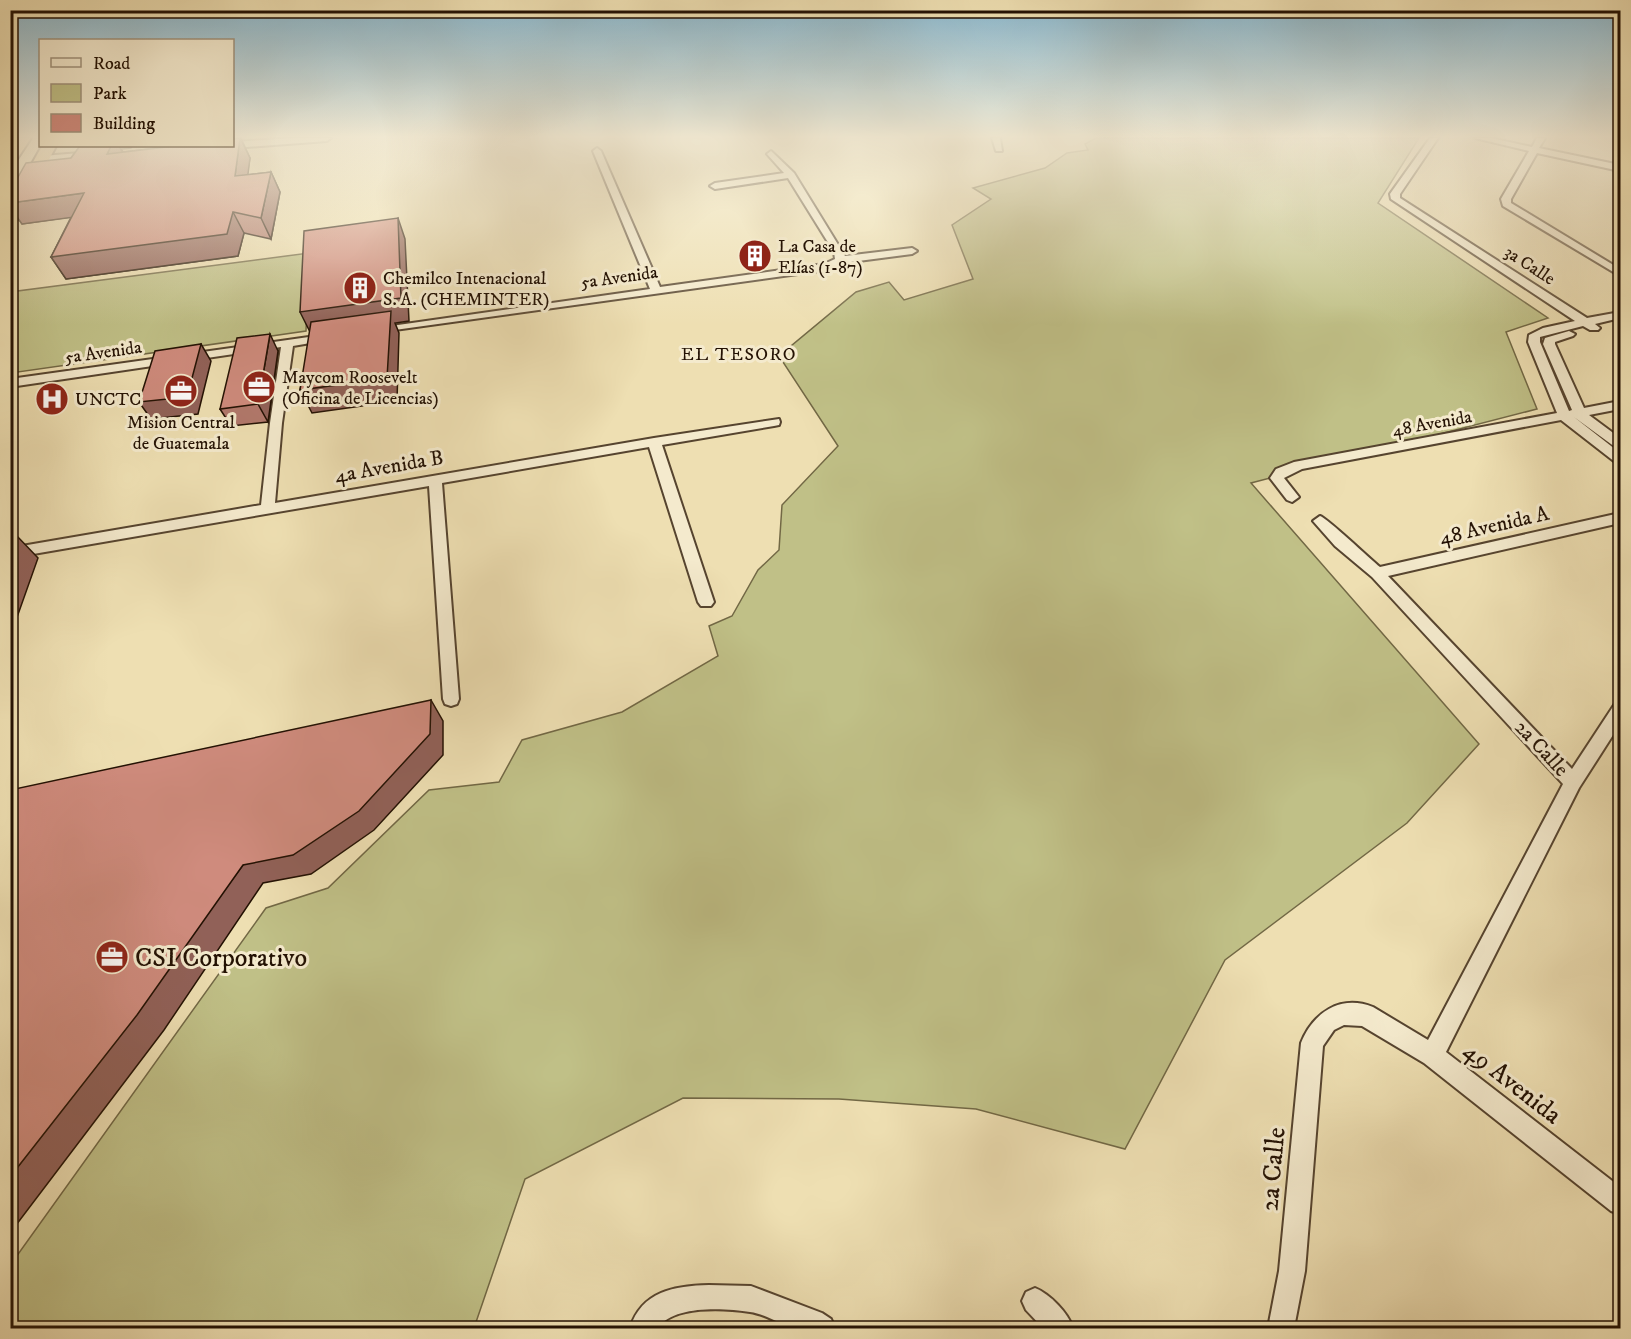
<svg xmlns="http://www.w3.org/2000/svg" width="1631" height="1339" viewBox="0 0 1631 1339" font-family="'IM FELL DW Pica',serif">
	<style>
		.green { fill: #c0c087; stroke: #726845; stroke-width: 1.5 }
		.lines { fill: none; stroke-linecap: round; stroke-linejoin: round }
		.minor-casing { stroke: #56442f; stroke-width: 4 }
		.trunk-casing { stroke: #231103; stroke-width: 4 }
		.minor { fill: #f4eacd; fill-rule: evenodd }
		.trunk { fill: #e7c079; fill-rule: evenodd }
		.wall { fill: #b2786c; stroke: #231103; stroke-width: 1.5 }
		.shaded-wall { fill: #916158; stroke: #231103; stroke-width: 1.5 }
		.building { fill: #cf8b7d; stroke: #231103; stroke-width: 1.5 }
		.labels { text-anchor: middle; stroke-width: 6; stroke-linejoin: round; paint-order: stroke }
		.far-poi-label { font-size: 18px; fill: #231103; stroke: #f4eacd; text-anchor: start }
		.far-street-label { font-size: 18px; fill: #231103; stroke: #f4eacd }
		.far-neighbourhood-label { font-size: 18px; letter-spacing: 1.5px; fill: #231103; stroke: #f4eacd }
		.street-label { font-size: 21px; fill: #231103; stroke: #f4eacd }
		.near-poi-label { font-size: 26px; fill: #231103; stroke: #f4eacd; text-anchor: start }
		.near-street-label { font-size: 26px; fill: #231103; stroke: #f4eacd }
	</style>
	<rect width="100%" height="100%" fill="#eedfb2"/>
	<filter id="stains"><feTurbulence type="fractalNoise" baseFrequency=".00333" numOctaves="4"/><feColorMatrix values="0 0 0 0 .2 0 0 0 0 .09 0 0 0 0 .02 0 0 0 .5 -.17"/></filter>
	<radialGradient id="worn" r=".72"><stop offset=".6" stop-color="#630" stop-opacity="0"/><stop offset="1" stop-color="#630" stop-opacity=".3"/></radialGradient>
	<g class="green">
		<polygon points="1096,138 1419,138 1378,203 1548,318 1506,332 1537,409 1251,483 1479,744 1407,823 1225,960 1125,1149 976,1109 839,1099 683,1098 525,1179 474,1328 11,1328 11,1264 266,908 328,888 429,790 499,782 522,740 622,712 718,656 709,626 732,616 758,570 779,550 782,505 838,446 779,356 856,292 889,282 904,300 973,279 952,225 991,199 973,188 1045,168 1067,153 1088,150 1085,144"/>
		<polygon points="309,253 306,331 11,373 10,292"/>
	</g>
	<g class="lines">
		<defs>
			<g id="minor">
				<polygon points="293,138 331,138 327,141 232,148 228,146 232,146 232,142"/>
				<polygon points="992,138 1000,138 1002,151 996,151"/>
				<polygon points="1430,138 1438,138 1400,194 1400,198 1587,318 1620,312 1620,318 1595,324 1600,328 1598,330 1590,330 1583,326 1540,337 1540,342 1569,411 1572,410 1543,344 1545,338 1569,331 1575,334 1573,336 1555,342 1555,344 1584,408 1620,401 1620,409 1589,415 1620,438 1620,448 1615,447 1574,417 1620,453 1620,463 1615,462 1561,420 1302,469 1284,478 1299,497 1292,502 1287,500 1270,478 1276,469 1294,462 1557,413 1528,342 1529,335 1543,328 1575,321 1391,199 1390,194"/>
				<polygon points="1475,138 1491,138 1532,147 1537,138 1545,138 1539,148 1620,165 1620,171 1537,153 1511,199 1511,203 1620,269 1620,276 1503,206 1501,199 1529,151"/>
				<polygon points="597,148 601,151 660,287 824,264 835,259 834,252 788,178 715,189 710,186 715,183 784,173 767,154 771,151 794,173 845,256 912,248 917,251 912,254 843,263 827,270 373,333 371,331 377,328 650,289 593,151"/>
				<polygon points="93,152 97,155 96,157 42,162 38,159 42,156"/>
				<polygon points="1620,203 1620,214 1615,211 1615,206"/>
				<polygon points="330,334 336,337 334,339 293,346 282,423 275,503 654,438 779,419 780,422 779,425 774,426 662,445 714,602 711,606 701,606 698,602 649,447 442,483 459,699 457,704 451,706 445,704 443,699 429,486 10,558 10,548 261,505 270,423 281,347 10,387 10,379"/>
				<path d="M1620,513V523L1388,576L1572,769L1614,705L1620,703V724L1579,788L1446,1052L1620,1187V1214L1611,1211L1424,1063L1362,1026L1344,1025L1334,1030L1323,1046L1305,1271L1294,1328H1268L1279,1271L1301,1043C1313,1013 1340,994 1373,1007L1428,1040L1563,784L1372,577L1335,546L1313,521L1320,516C1327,518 1370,559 1380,567Z"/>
				<path d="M709,1285L751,1286L822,1313L831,1319L835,1328C824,1329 805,1331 794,1328C779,1324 765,1314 750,1312C724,1308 673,1305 658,1328H630C642,1291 674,1286 709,1285Z"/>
				<path d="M1035,1288C1050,1294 1068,1313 1073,1328H1043L1026,1310L1022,1301L1026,1292Z"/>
			</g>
			<g id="trunk">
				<polygon points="17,138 31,138 15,162 10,163 10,147"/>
				<polygon points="42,146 56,146 18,219 10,224 10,203"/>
			</g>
		</defs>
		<use href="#minor" class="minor-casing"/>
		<use href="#trunk" class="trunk-casing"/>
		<use href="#minor" class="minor"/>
		<use href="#trunk" class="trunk"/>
	</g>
	<g class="wall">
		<polygon points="241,138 250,158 247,175 271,172 280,192 271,239 244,233 238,256 66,279 51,257 71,217 22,224 10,207 10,195 71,158 80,146 132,146 131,148 121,149 123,152"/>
		<polygon points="278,351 268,422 231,426 220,409"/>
	</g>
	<g class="shaded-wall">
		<polygon points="240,138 250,158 245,197 235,176"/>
		<polygon points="111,146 119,146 126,158 107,154"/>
		<polygon points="271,172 280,192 271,239 261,218"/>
		<polygon points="84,193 97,214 22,224 10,207 10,203"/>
		<polygon points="233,212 244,233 238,256 66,279 51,257"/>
		<polygon points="398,218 405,239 409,321 395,323 399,333 397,401 312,413 300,390 311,334 300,312"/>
		<polygon points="270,334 278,351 268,422 258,404"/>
		<polygon points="201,344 211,361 198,414 151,419 139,402"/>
		<polygon points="16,535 38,558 10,637 10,551"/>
		<polygon points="431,700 443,721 443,755 374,830 311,874 263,883 164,1030 10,1233 10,1177 243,865"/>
	</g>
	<g class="building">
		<polygon points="240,138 235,176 271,172 261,218 233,212 227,234 51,257 84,193 10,203 10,195 13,186 26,163 71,158 80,146 111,146 107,154 175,146 232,146 232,139"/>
		<polygon points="398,218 401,298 300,312 304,231"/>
		<polygon points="391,311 387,378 300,390 311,322"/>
		<polygon points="270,334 258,404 220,409 237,338"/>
		<polygon points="201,344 187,397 139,402 155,351"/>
		<polygon points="16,535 10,551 10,536"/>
		<polygon points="431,700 430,734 359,811 293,855 243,865 137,1015 10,1177 10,790"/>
	</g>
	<linearGradient id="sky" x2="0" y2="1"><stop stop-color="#88b8d0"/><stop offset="0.42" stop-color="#f7f1dc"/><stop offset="1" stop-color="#f7f1dc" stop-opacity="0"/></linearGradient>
	<rect width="1631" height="325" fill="url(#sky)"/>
	<defs>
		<symbol id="building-disc" viewBox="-11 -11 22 22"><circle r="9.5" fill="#8f2418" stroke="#f4eacd"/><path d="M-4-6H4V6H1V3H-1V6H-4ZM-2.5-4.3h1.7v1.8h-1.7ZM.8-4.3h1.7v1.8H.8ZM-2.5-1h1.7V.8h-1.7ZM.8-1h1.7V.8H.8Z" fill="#fff"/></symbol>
		<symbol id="office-disc" viewBox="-11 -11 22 22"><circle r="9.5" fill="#8f2418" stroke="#f4eacd"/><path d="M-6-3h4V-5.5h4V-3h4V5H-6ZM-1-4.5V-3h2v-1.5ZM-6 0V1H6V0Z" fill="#fff"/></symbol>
		<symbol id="hospital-disc" viewBox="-11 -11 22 22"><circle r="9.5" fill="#8f2418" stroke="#f4eacd"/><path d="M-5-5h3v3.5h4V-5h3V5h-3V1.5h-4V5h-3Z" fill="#fff"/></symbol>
	</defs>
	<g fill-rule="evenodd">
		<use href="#building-disc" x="736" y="237" width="38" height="38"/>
		<use href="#building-disc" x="341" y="269" width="38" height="38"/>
		<use href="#office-disc" x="240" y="368" width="38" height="38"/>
		<use href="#office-disc" x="162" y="372" width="38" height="38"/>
		<use href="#hospital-disc" x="33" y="380" width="38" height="38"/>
		<use href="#office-disc" x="93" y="938" width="38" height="38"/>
	</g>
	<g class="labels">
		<g class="far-poi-label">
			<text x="778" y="252">La Casa de<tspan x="778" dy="21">Elías (1-87)</tspan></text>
			<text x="383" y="284">Chemilco Intenacional<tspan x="383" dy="21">S. A. (CHEMINTER)</tspan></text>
			<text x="282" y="383">Maycom Roosevelt<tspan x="282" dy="21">(Oficina de Licencias)</tspan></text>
			<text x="75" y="405">UNCTC</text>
			<text x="181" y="428" text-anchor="middle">Mision Central<tspan x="181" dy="21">de Guatemala</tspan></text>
		</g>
		<g class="far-street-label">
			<text transform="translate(1530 265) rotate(33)" y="6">3a Calle</text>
			<text transform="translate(619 277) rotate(-8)" y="6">5a Avenida</text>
			<text transform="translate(103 352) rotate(-8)" y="6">5a Avenida</text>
			<text transform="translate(1432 423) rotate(-10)" y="6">48 Avenida</text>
		</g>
		<g class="far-neighbourhood-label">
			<text x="739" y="360">EL TESORO</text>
		</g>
		<g class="street-label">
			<text transform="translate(389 466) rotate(-10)" y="7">4a Avenida B</text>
			<text transform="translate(1494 525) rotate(-13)" y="7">48 Avenida A</text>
			<text transform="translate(1542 748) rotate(47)" y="7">2a Calle</text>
		</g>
		<g class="near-poi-label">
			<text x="135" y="966">CSI Corporativo</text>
		</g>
		<g class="near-street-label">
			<text transform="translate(1513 1082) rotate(38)" y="9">49 Avenida</text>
			<text transform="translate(1272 1169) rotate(-85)" y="9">2a Calle</text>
		</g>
	</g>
	<rect width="1631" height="1339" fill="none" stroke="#eedfb2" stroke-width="36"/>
	<rect x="12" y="12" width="1607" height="1315" fill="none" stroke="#231103" stroke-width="3"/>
	<rect x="18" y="18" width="1595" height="1303" fill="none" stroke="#231103" stroke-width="1.5"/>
	<rect x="39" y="39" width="195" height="108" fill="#f4eacd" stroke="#a0937c" stroke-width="1.5"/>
	<rect x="51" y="58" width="30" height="9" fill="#f4eacd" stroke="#a0937c" stroke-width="1.5"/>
	<text x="93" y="69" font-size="18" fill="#231103">Road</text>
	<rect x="51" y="84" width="30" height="18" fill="#c0c087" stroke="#a0937c" stroke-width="1.5"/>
	<text x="93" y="99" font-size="18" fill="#231103">Park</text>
	<rect x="51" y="114" width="30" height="18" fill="#cf8b7d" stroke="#a0937c" stroke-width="1.5"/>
	<text x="93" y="129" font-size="18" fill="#231103">Building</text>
	<rect width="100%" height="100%" filter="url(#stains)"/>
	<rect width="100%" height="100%" fill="url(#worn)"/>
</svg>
